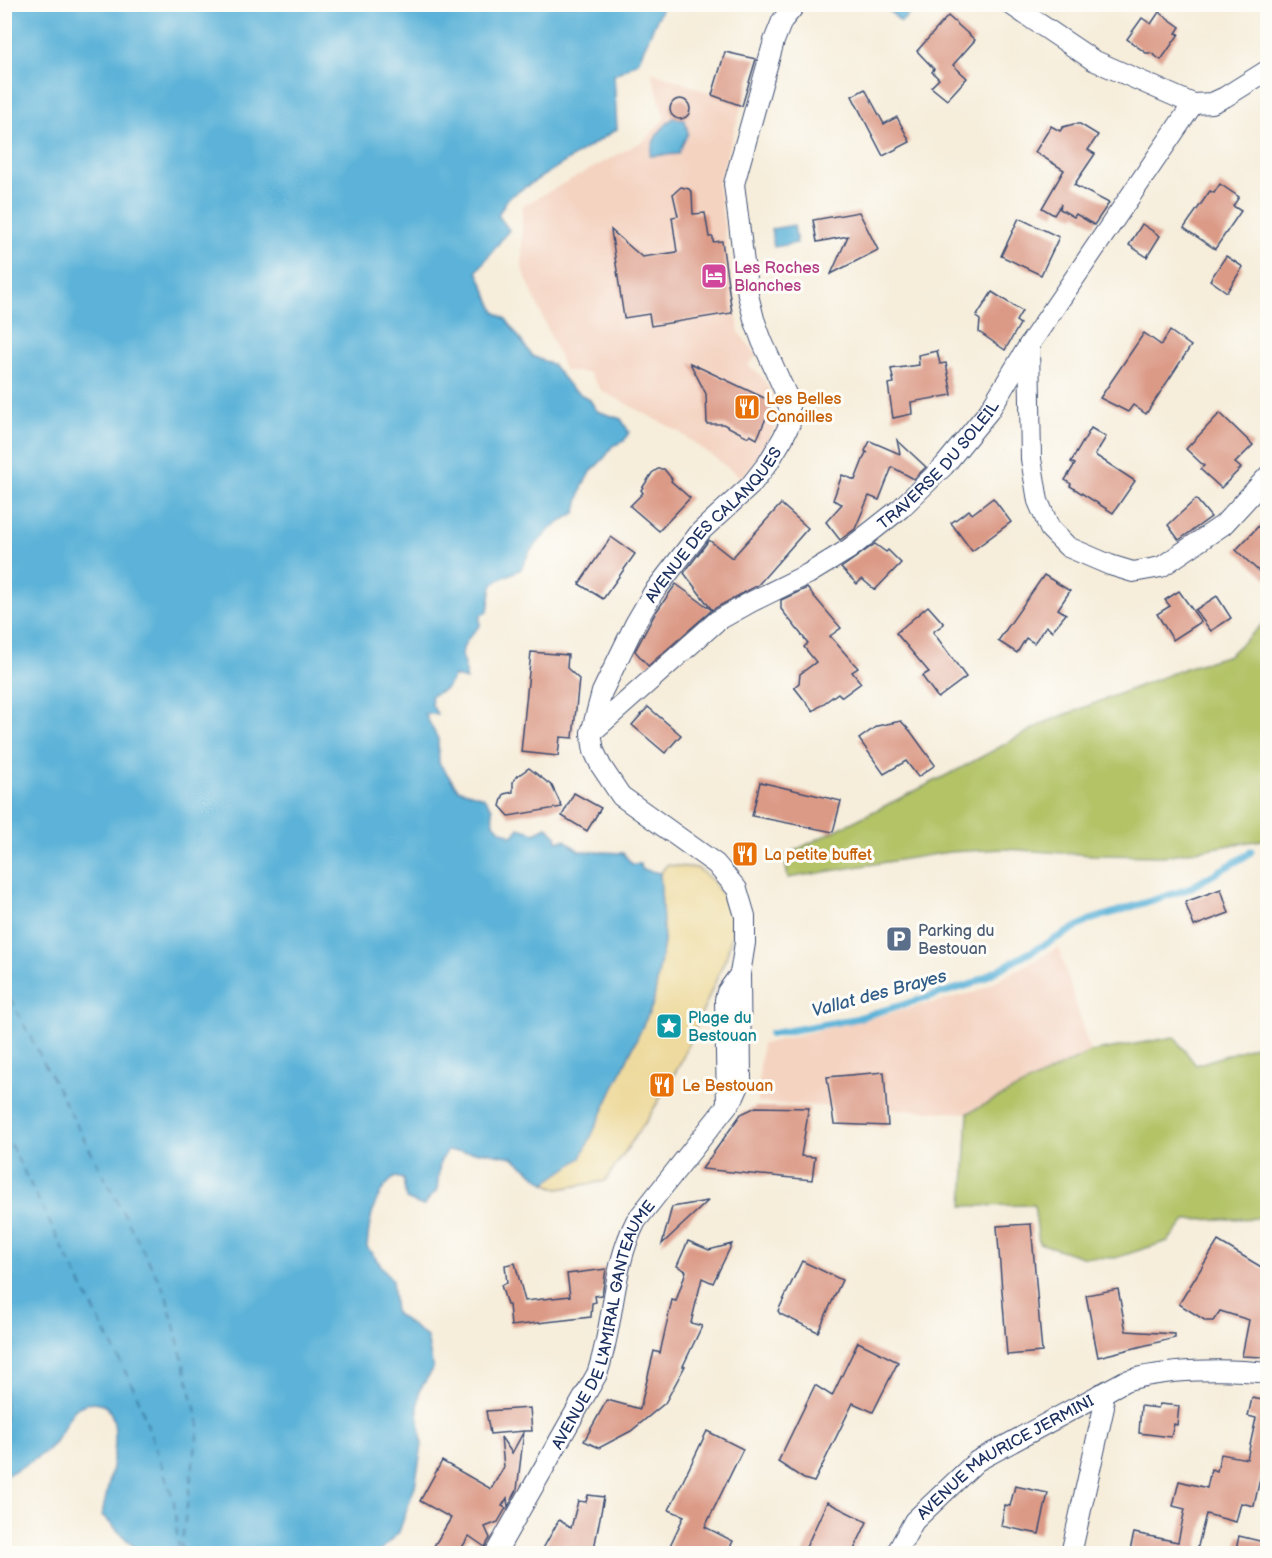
<svg xmlns="http://www.w3.org/2000/svg" width="1272" height="1558" viewBox="0 0 1272 1558" font-family="'Balsamiq Sans',sans-serif">
	<style>
		.built { fill: #f4d3c1 }
		.green { fill: #b3c366; stroke: #677962; stroke-width: 1.5 }
		.sand { fill: #eeda9e; stroke: #84847e; stroke-width: 1.5 }
		.water { fill: #5bb2d8; stroke: #3b709b; stroke-width: 1.5 }
		.lines { fill: none; stroke-linecap: round; stroke-linejoin: round }
		.stream { stroke: #5bb2d8; stroke-width: 7 }
		.ferry { stroke: #315d89; stroke-width: 1.5; stroke-dasharray: 8 6; stroke-linecap: butt }
		.building { fill: #db9a86 }
		.minor-casing { stroke: #3c4c71; stroke-width: 22 }
		.minor { stroke: #fff; stroke-width: 20 }
		.labels { text-anchor: middle; stroke-width: 6; stroke-linejoin: round; paint-order: stroke }
		.hotel-label { font-size: 16px; fill: #b23c85; stroke: #fdfcf7; text-anchor: start }
		.food-label { font-size: 16px; fill: #c56008; stroke: #fdfcf7; text-anchor: start }
		.street-label { font-size: 16px; fill: #1b2f5e; stroke: #fdfcf7 }
		.service-label { font-size: 16px; fill: #4e5e75; stroke: #fdfcf7; text-anchor: start }
		.culture-label { font-size: 16px; fill: #0d838f; stroke: #fdfcf7; text-anchor: start }
		.water-label { font-size: 18px; font-style: italic; fill: #315d89; stroke: #fdfcf7 }
	</style>
	<rect width="100%" height="100%" fill="#fdfcf7"/>
	<filter id="ink" filterUnits="userSpaceOnUse"><feTurbulence type="fractalNoise" baseFrequency=".0167" numOctaves="2"/><feDisplacementMap in="SourceGraphic" scale="12" xChannelSelector="R" yChannelSelector="G"/><feConvolveMatrix kernelMatrix="1 2 1 2 8 2 1 2 1" color-interpolation-filters="sRGB"/></filter>
	<filter id="wash" filterUnits="userSpaceOnUse"><feTurbulence type="fractalNoise" baseFrequency=".008" numOctaves="4" result="noise"/><feDisplacementMap in="SourceGraphic" scale="24" xChannelSelector="R" yChannelSelector="G"/><feGaussianBlur stdDeviation="1.35" result="paint"/><feColorMatrix in="noise" values="0 0 0 0 0 0 0 0 0 0 0 0 0 0 0 0 0 1.4 0 .05"/><feComposite in="paint" operator="in"/></filter>
	<g filter="url(#wash)">
		<rect width="100%" height="100%" fill="#f6edda"/>
		<g class="built">
			<polygon points="651,71 742,105 718,184 739,333 757,355 748,365 763,378 772,393 775,426 762,452 742,478 678,431 602,391 589,373 565,371 522,268 522,206 645,140 665,118"/>
			<polygon points="1059,947 1090,1052 968,1113 757,1103 762,1044 976,992"/>
		</g>
		<g class="green">
			<polygon points="1267,620 1267,839 1164,856 1092,855 1004,849 949,852 788,878 784,856 961,768 1046,722 1186,668 1229,655"/>
			<polygon points="1174,1037 1196,1065 1267,1042 1267,1218 1186,1220 1168,1241 1115,1258 1082,1257 1039,1243 1034,1205 963,1206 968,1113 1090,1052"/>
		</g>
		<polygon class="sand" points="667,865 697,868 713,881 728,904 731,915 732,934 727,955 679,1066 649,1117 605,1181 558,1189 545,1183 581,1157 653,1004 664,942 660,873"/>
		<g class="water">
			<path d="M5,4L663,5L638,62L614,75L617,129L508,198L498,215L509,230L477,271L495,312L506,319L532,356L552,364L572,389L590,400L597,411L621,419L629,432L624,441L612,446C607,458 599,462 591,472C582,482 579,498 576,512L552,527L530,551L521,569L498,580L492,586L488,611L480,616V626C472,633 462,644 462,655C462,664 468,670 466,680L454,676L447,688L431,696L432,705L437,714H425L438,739L439,763L458,789L483,797L492,808L493,822L499,829L513,836L519,828L535,833L547,827L556,835L557,841L565,840L579,851L623,853L632,864H640L642,869L660,873L664,942L653,1004L581,1158L545,1183L512,1157L485,1152L447,1151L440,1162L437,1190L423,1206L406,1199L403,1179L395,1177C373,1193 369,1222 367,1247L392,1280L395,1313L427,1337L433,1369L419,1391L418,1411L422,1445L415,1486L399,1532L378,1553H136L137,1550L102,1515C106,1492 131,1412 99,1403C92,1401 83,1404 77,1408C67,1416 64,1429 57,1439C46,1456 22,1466 5,1476Z"/>
			<polygon points="891,5 891,4 918,5 901,22 887,9"/>
			<path d="M673,118L685,120L688,133L678,154L650,156C652,138 660,130 673,118Z"/>
			<polygon points="794,225 797,243 774,247 771,229"/>
		</g>
		<g class="lines">
			<polyline class="stream" points="771,1034 854,1019 972,984 1090,920 1188,889 1249,854 1251,851"/>
			<g class="ferry">
				<polyline points="4,987 166,1294 199,1424 180,1554"/>
				<polyline points="4,1132 137,1395 174,1501 178,1546 171,1554"/>
			</g>
		</g>
		<g id="blocks">
			<g class="building">
				<polygon points="1159,12 1180,27 1176,33 1179,34 1161,60 1151,53 1146,53 1127,39 1142,18 1151,24"/>
				<polygon points="948,16 975,40 953,65 967,78 947,100 931,87 939,79 932,72 934,69 917,51"/>
				<polygon points="725,52 756,59 742,106 712,95"/>
				<polygon points="865,89 884,124 897,117 910,142 883,156 852,96"/>
				<circle cx="680" cy="109" r="10"/>
				<polygon points="1074,124 1080,124 1098,135 1088,150 1095,154 1074,185 1109,203 1094,225 1076,214 1074,217 1060,209 1061,204 1054,215 1042,208 1064,170 1035,152 1051,126 1060,131 1063,127"/>
				<polygon points="1220,184 1239,197 1233,206 1241,211 1215,249 1184,228 1210,191 1214,193"/>
				<polygon points="681,187 689,189 692,193 693,214 705,213 709,237 713,237 713,242 722,241 732,313 651,326 649,314 624,318 611,230 642,257 677,252 672,217 678,216 673,194"/>
				<polygon points="859,212 878,250 831,274 848,236 817,242 813,220"/>
				<polygon points="1019,218 1059,237 1041,275 1001,256"/>
				<polygon points="1142,224 1160,236 1147,257 1129,245"/>
				<polygon points="1226,256 1243,267 1227,292 1210,280"/>
				<polygon points="992,292 1022,311 1016,321 1020,324 1005,350 979,332 980,320 976,317"/>
				<polygon points="1170,331 1191,346 1146,414 1133,405 1128,412 1100,398 1144,333 1161,345"/>
				<polygon points="937,351 940,364 946,363 952,395 911,402 912,414 893,418 888,384 894,383 891,369 919,365 918,355"/>
				<polygon points="690,363 773,402 757,439 750,435 748,437 723,424 707,424 706,394"/>
				<polygon points="1220,413 1253,445 1235,463 1241,468 1221,488 1200,469 1204,466 1186,449"/>
				<polygon points="1091,428 1106,437 1095,455 1135,481 1113,513 1070,486 1071,484 1065,480 1075,464 1071,462"/>
				<polygon points="897,440 926,467 914,479 892,467 879,500 869,496 855,529 840,540 826,522 842,504 833,500 842,475 855,480 866,452 868,453 865,451 870,441 900,454"/>
				<polygon points="658,469 664,469 672,479 671,481 690,498 659,531 630,506 643,493 641,490 652,473"/>
				<polygon points="993,498 1011,522 972,551 951,523 969,510 972,514"/>
				<polygon points="1196,499 1211,517 1179,540 1168,525"/>
				<polygon points="781,504 808,528 758,585 712,610 684,573 709,540 732,558"/>
				<polygon points="1268,516 1268,580 1236,550"/>
				<polygon points="611,537 635,554 603,599 579,584"/>
				<polygon points="875,544 886,552 888,550 901,563 875,590 862,579 857,584 841,568"/>
				<polygon points="1044,575 1070,591 1058,609 1066,614 1052,631 1046,626 1034,643 1026,638 1017,653 998,641"/>
				<polygon points="676,584 712,610 648,666 635,651 656,612"/>
				<polygon points="807,588 841,628 830,636 858,668 852,672 861,683 842,697 838,693 813,711 794,687 799,683 800,674 816,662 804,647 808,643 781,609 781,600"/>
				<polygon points="1179,591 1201,622 1173,640 1157,614 1170,606 1165,600"/>
				<polygon points="1217,596 1231,618 1211,631 1195,610"/>
				<polygon points="928,606 944,624 933,632 966,677 938,698 922,676 929,672 896,633"/>
				<polygon points="531,652 568,655 567,668 579,679 573,738 560,737 558,756 521,752"/>
				<polygon points="648,707 681,735 665,753 632,725"/>
				<polygon points="901,721 911,732 935,765 918,777 906,761 884,774 859,739 877,726"/>
				<polygon points="529,768 552,786 562,807 509,816 500,806 502,799 504,794 513,792 513,782 516,777"/>
				<polygon points="760,782 841,801 833,832 752,816"/>
				<polygon points="574,793 601,808 587,831 562,816"/>
				<polygon points="1221,889 1229,913 1194,926 1185,902"/>
				<polygon points="884,1072 888,1126 834,1124 827,1077"/>
				<polygon points="756,1107 809,1108 801,1156 815,1157 812,1180 702,1169 741,1114"/>
				<polygon points="708,1201 662,1244 672,1207"/>
				<polygon points="1031,1224 1042,1352 1007,1355 997,1226"/>
				<polygon points="688,1241 709,1250 732,1244 713,1283 702,1278 691,1323 702,1326 683,1366 685,1366 665,1403 631,1431 599,1448 584,1441 607,1400 640,1409 654,1351 660,1353 672,1300 676,1301 686,1271 677,1266"/>
				<polygon points="1218,1241 1268,1271 1268,1360 1264,1357 1242,1356 1249,1320 1220,1311 1213,1321 1206,1321 1179,1304"/>
				<polygon points="802,1261 842,1280 818,1332 780,1314 778,1311"/>
				<polygon points="515,1263 525,1301 570,1296 567,1274 606,1269 602,1295 595,1296 596,1302 592,1303 591,1317 511,1326 509,1305 507,1305 501,1285 507,1283 505,1265"/>
				<polygon points="1118,1289 1126,1331 1175,1334 1175,1338 1098,1357 1086,1295"/>
				<polygon points="858,1342 898,1362 873,1412 853,1403 814,1482 804,1479 778,1462 815,1385 832,1396"/>
				<polygon points="1252,1398 1268,1401 1268,1442 1254,1506 1241,1503 1236,1522 1206,1514 1196,1554 1129,1554 1134,1533 1178,1542 1185,1509 1173,1506 1179,1481 1207,1488 1211,1469 1217,1471 1221,1454 1247,1459 1256,1418 1248,1416"/>
				<polygon points="1160,1404 1179,1406 1177,1425 1174,1424 1171,1437 1139,1433 1141,1406 1158,1408"/>
				<polygon points="530,1408 532,1431 524,1431 517,1490 508,1507 507,1498 502,1506 506,1508 498,1522 485,1527 490,1538 485,1547 469,1536 458,1554 447,1554 434,1546 451,1518 420,1501 442,1461 491,1489 504,1467 501,1437 512,1453 524,1431 490,1434 486,1411"/>
				<polygon points="707,1431 743,1449 705,1527 733,1541 727,1554 666,1554 684,1516 669,1510"/>
				<polygon points="1015,1486 1048,1493 1039,1534 1001,1526 1005,1505 1010,1506"/>
				<polygon points="588,1495 604,1497 593,1554 540,1554 559,1520 571,1528 578,1501 586,1502"/>
				<polygon points="827,1502 867,1522 852,1554 803,1554"/>
				<polygon points="1239,1536 1268,1543 1268,1554 1235,1554"/>
			</g>
		</g>
	</g>
	<g filter="url(#ink)">
		<use href="#blocks" fill-opacity="0" stroke="#3c4c71" stroke-width="1.5"/>
		<g class="lines">
			<defs>
				<g id="minor">
					<polyline points="1010,4 1093,60 1193,104 1212,103 1225,97 1268,70"/>
					<polyline points="1029,345 1031,459 1038,501 1050,529 1068,547 1110,565 1133,572 1161,567 1223,525 1268,476"/>
					<path id="s1" d="M591,733L717,621L751,602L808,574L849,549L901,508L944,466L989,411L1029,345L1193,104"/>
					<path id="s2" d="M740,974L745,943V916L737,889L716,864L621,796L601,766L594,751L591,733L602,692L635,624L653,593L701,531L750,486L768,463L783,438L790,423L789,409L786,394L762,341L754,319L748,295L734,184L774,41L782,21L796,4"/>
					<path id="s3" d="M495,1554L597,1374C615,1323 611,1270 636,1221L734,1097L741,1081L740,974L727,992L725,1000L727,1105"/>
					<path id="s4" d="M896,1554L914,1521L977,1461L1125,1381C1165,1369 1226,1368 1268,1373"/>
					<polyline points="1071,1554 1104,1407 1100,1394"/>
				</g>
			</defs>
			<use href="#minor" class="minor-casing"/>
			<use href="#minor" class="minor"/>
		</g>
	</g>
	<defs>
		<symbol id="hotel-square" viewBox="-11 -11 22 22"><rect x="-9" y="-9" width="18" height="18" rx="4" fill="#d1479c" stroke="#fdfcf7"/><path d="M-6-4.5h1.5V1H6V5H4.5V3h-9V5H-6ZM-4 0a1.8 1.8 0 1 1 3.6 0ZM.5 0V-2.5h3Q6-2.5 6 0Z" fill="#fff"/></symbol>
		<symbol id="restaurant-square" viewBox="-11 -11 22 22"><rect x="-9" y="-9" width="18" height="18" rx="4" fill="#e8710a" stroke="#fdfcf7"/><path d="M-5-6h1v4h1v-4h1v4h1v-4h1v5L-1.5 .5V6h-2V.5L-5-1ZM5-6V6H3V1.5H1.5Q1.5-4 5-6Z" fill="#fff"/></symbol>
		<symbol id="parking-square" viewBox="-11 -11 22 22"><rect x="-9" y="-9" width="18" height="18" rx="4" fill="#5c6f8a" stroke="#fdfcf7"/><path d="M-3.5-5.5H1a3.5 3.5 0 0 1 0 7H-1V5.5H-3.5ZM-1-3.4V-.6H.8a1.4 1.4 0 0 0 0-2.8Z" fill="#fff"/></symbol>
		<symbol id="sight-square" viewBox="-11 -11 22 22"><rect x="-9" y="-9" width="18" height="18" rx="4" fill="#0f9aa8" stroke="#fdfcf7"/><path d="M0-6L1.8-2.2L6-1.7L2.9 1.2L3.7 5.4L0 3.3L-3.7 5.4L-2.9 1.2L-6-1.7L-1.8-2.2Z" fill="#fff"/></symbol>
	</defs>
	<g fill-rule="evenodd">
		<use href="#hotel-square" x="699" y="261" width="30" height="30"/>
		<use href="#restaurant-square" x="732" y="392" width="30" height="30"/>
		<use href="#restaurant-square" x="730" y="839" width="30" height="30"/>
		<use href="#parking-square" x="884" y="924" width="30" height="30"/>
		<use href="#sight-square" x="654" y="1011" width="30" height="30"/>
		<use href="#restaurant-square" x="647" y="1070" width="30" height="30"/>
	</g>
	<g class="labels">
		<g class="hotel-label">
			<text x="734" y="273">Les Roches<tspan x="734" dy="18">Blanches</tspan></text>
		</g>
		<g class="food-label">
			<text x="766" y="404">Les Belles<tspan x="766" dy="18">Canailles</tspan></text>
			<text x="764" y="860">La petite buffet</text>
			<text x="682" y="1091">Le Bestouan</text>
		</g>
		<g class="street-label">
			<text dy="6" stroke="none"><textPath href="#s1" startOffset="442">TRAVERSE DU SOLEIL</textPath></text>
			<text dy="6" stroke="none"><textPath href="#s2" startOffset="552">AVENUE DES CALANQUES</textPath></text>
			<text dy="6" stroke="none"><textPath href="#s3" startOffset="256">AVENUE DE L'AMIRAL GANTEAUME</textPath></text>
			<text dy="6" stroke="none"><textPath href="#s4" startOffset="150">AVENUE MAURICE JERMINI</textPath></text>
		</g>
		<g class="service-label">
			<text x="918" y="936">Parking du<tspan x="918" dy="18">Bestouan</tspan></text>
		</g>
		<g class="culture-label">
			<text x="688" y="1023">Plage du<tspan x="688" dy="18">Bestouan</tspan></text>
		</g>
		<g class="water-label">
			<text transform="translate(879 993) rotate(-15)" y="6">Vallat des Brayes</text>
		</g>
	</g>
	<rect width="1272" height="1558" fill="none" stroke="#fdfcf7" stroke-width="24"/>
</svg>
